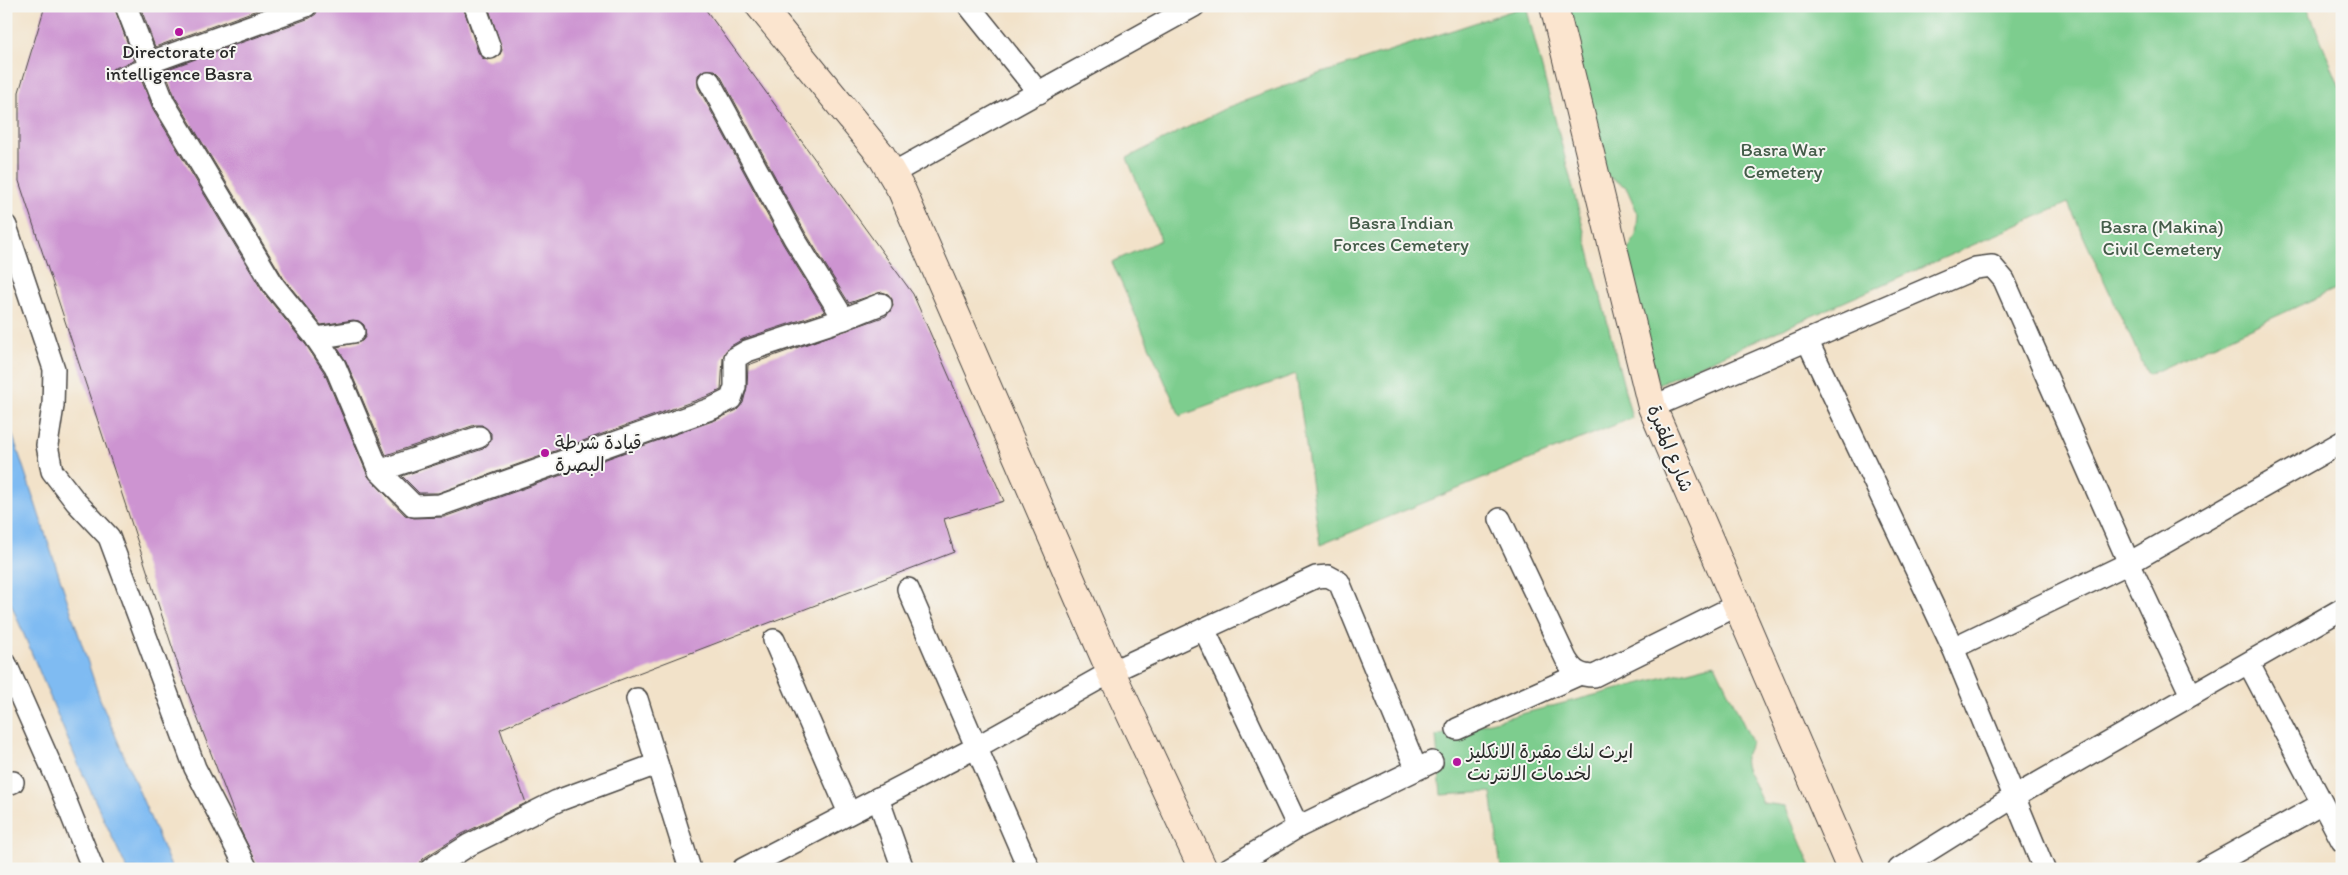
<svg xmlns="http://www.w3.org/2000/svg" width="2348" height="875" viewBox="0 0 2348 875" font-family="Itim,'Playpen Sans Arabic',sans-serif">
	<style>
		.green { fill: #7dcd8e; stroke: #547c5c }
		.water { fill: #7fbbf2; stroke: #55738e }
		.building { fill: #cd94d1 }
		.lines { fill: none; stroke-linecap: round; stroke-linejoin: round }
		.lane-casing { stroke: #494643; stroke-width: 12 }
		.street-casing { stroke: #494643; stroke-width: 24 }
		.secondary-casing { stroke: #494643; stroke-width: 30 }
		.lane { stroke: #fff; stroke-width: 10 }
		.street { stroke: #fff; stroke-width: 21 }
		.secondary { stroke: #fbe5cf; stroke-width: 28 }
		.poi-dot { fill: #b5179e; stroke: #f6f6f2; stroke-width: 2 }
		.labels { text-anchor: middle; stroke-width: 4; stroke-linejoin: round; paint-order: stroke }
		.poi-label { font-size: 19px; fill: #2b2b2b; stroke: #f6f6f2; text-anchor: start }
		.park-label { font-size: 19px; fill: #445c49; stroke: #f6f6f2 }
		.street-label { font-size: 19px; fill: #2b2b2b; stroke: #f6f6f2 }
	</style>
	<rect width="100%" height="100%" fill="#f6f6f2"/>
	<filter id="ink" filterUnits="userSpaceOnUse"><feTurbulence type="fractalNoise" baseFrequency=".02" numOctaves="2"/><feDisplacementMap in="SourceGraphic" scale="10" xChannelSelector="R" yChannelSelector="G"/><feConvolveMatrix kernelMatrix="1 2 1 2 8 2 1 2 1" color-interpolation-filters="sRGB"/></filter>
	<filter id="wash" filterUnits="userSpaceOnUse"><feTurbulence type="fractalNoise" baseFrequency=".0096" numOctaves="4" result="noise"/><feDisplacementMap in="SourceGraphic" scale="20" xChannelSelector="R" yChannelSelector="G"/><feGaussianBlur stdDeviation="1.12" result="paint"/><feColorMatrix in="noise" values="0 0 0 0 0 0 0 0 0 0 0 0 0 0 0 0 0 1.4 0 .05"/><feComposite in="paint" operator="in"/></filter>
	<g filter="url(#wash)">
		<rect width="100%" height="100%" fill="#f2e2c9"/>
		<g class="green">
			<polygon points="1526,6 1632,418 1320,545 1296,374 1180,416 1112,262 1161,240 1127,158 1228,107 1310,77"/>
			<polygon points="1567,6 2307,6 2342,92 2342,286 2148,375 2068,203 1658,384 1626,254 1636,235 1638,214 1626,187 1604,174"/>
			<path d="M1715,664L1752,742C1740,761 1744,766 1754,784C1757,790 1759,797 1763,803L1785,806L1812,869H1501L1491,792L1441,795L1436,736Z"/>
		</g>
		<polygon class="water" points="6,415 100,699 172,869 127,869 79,766 6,592"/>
		<g id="blocks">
			<g class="building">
				<polygon points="45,6 114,6 134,61 112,69 108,73 109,78 117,82 139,74 153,109 263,292 306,345 324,372 368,476 405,515 414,518 444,517 718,419 737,410 743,403 747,387 748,365 886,316 893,306 892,299 888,294 882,292 849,303 805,232 720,75 715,70 704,70 698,75 698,87 783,244 825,312 743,339 729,347 723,358 721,390 708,396 438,493 419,493 402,476 483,449 491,440 491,433 482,425 475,425 386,455 346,361 337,347 362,341 366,336 364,325 359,321 353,320 321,325 284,279 175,97 165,70 310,18 316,14 318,6 463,6 478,52 482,58 488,60 499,56 502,50 488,6 703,6 913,294 1004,501 944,519 954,552 573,698 500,729 526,803 462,834 424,858 414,869 259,869 240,829 184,683 19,181 19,92"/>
				<polygon points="140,6 268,6 155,47"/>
			</g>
		</g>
	</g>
	<g filter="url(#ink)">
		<use href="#blocks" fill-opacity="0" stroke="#494643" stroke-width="1"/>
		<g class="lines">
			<defs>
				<polyline id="lane" points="115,75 148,63"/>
				<g id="street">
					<polyline points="126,6 164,103 274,286 316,338 335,366 379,471 414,506 440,505 713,408 731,399 735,387 735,358 747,351 844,319"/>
					<polyline points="475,6 490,48"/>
					<polyline points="969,6 1039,93"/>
					<polyline points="148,63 306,6"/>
					<polyline points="709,81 794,238 844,319 881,304"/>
					<polyline points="893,173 1194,6"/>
					<polyline points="6,226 54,369 53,406 47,445 52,471 76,502 109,537 195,768 247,869"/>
					<polyline points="316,338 354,332"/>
					<polyline points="1807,340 1953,648 2044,869"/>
					<polyline points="1652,407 1976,268 1992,266 2004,280 2129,563 2191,695"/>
					<polyline points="379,471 479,437"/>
					<path d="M1500,519L1566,659C1573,671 1580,676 1594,676L1737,605"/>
					<polyline points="908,589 1029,869"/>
					<polyline points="1204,629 1298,827"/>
					<polyline points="774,640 849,813"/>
					<polyline points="1953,648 2129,563 2342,442"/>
					<polyline points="6,664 57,779 93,869"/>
					<polyline points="2249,664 2342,841"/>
					<polyline points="637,699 690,869"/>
					<polyline points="1457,729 1580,674"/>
					<polyline points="6,785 13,782"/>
					<polyline points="878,798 903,869"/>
					<polyline points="431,869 469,845 557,801 657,764"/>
					<polyline points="743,869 975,748 1111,672 1316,577 1328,576 1339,582 1416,768"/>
					<polyline points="1228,869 1298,827 1432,762"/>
					<polyline points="1899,869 2014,797 2342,609"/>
					<polyline points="2205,869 2322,804"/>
				</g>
				<g id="secondary">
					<polyline points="760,6 881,155 902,191 1111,672 1203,869"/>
					<polyline points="1554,6 1652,407 1851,869"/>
				</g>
			</defs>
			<use href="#lane" class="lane-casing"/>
			<use href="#street" class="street-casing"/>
			<use href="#secondary" class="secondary-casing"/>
			<use href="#lane" class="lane"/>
			<use href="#street" class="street"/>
			<use href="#secondary" class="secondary"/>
		</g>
	</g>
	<g class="poi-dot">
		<circle cx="179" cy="32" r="5"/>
		<circle cx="545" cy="453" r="5"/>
		<circle cx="1457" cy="762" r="5"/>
	</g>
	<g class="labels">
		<g class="poi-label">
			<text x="179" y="58" text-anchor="middle">Directorate of<tspan x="179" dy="22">intelligence Basra</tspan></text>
			<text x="555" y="449">قيادة شرطة<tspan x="555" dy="22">البصرة</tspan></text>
			<text x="1467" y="758">ايرث لنك مقبرة الانكليز<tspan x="1467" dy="22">لخدمات الانترنت</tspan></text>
		</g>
		<g class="park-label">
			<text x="1783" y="156">Basra War<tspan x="1783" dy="22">Cemetery</tspan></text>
			<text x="1401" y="229">Basra Indian<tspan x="1401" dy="22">Forces Cemetery</tspan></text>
			<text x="2162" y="233">Basra (Makina)<tspan x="2162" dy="22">Civil Cemetery</tspan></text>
		</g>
		<g class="street-label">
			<text transform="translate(1671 448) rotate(68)" y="7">شارع المقبرة</text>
		</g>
	</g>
	<rect width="2348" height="875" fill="none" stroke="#f6f6f2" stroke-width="25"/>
</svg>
